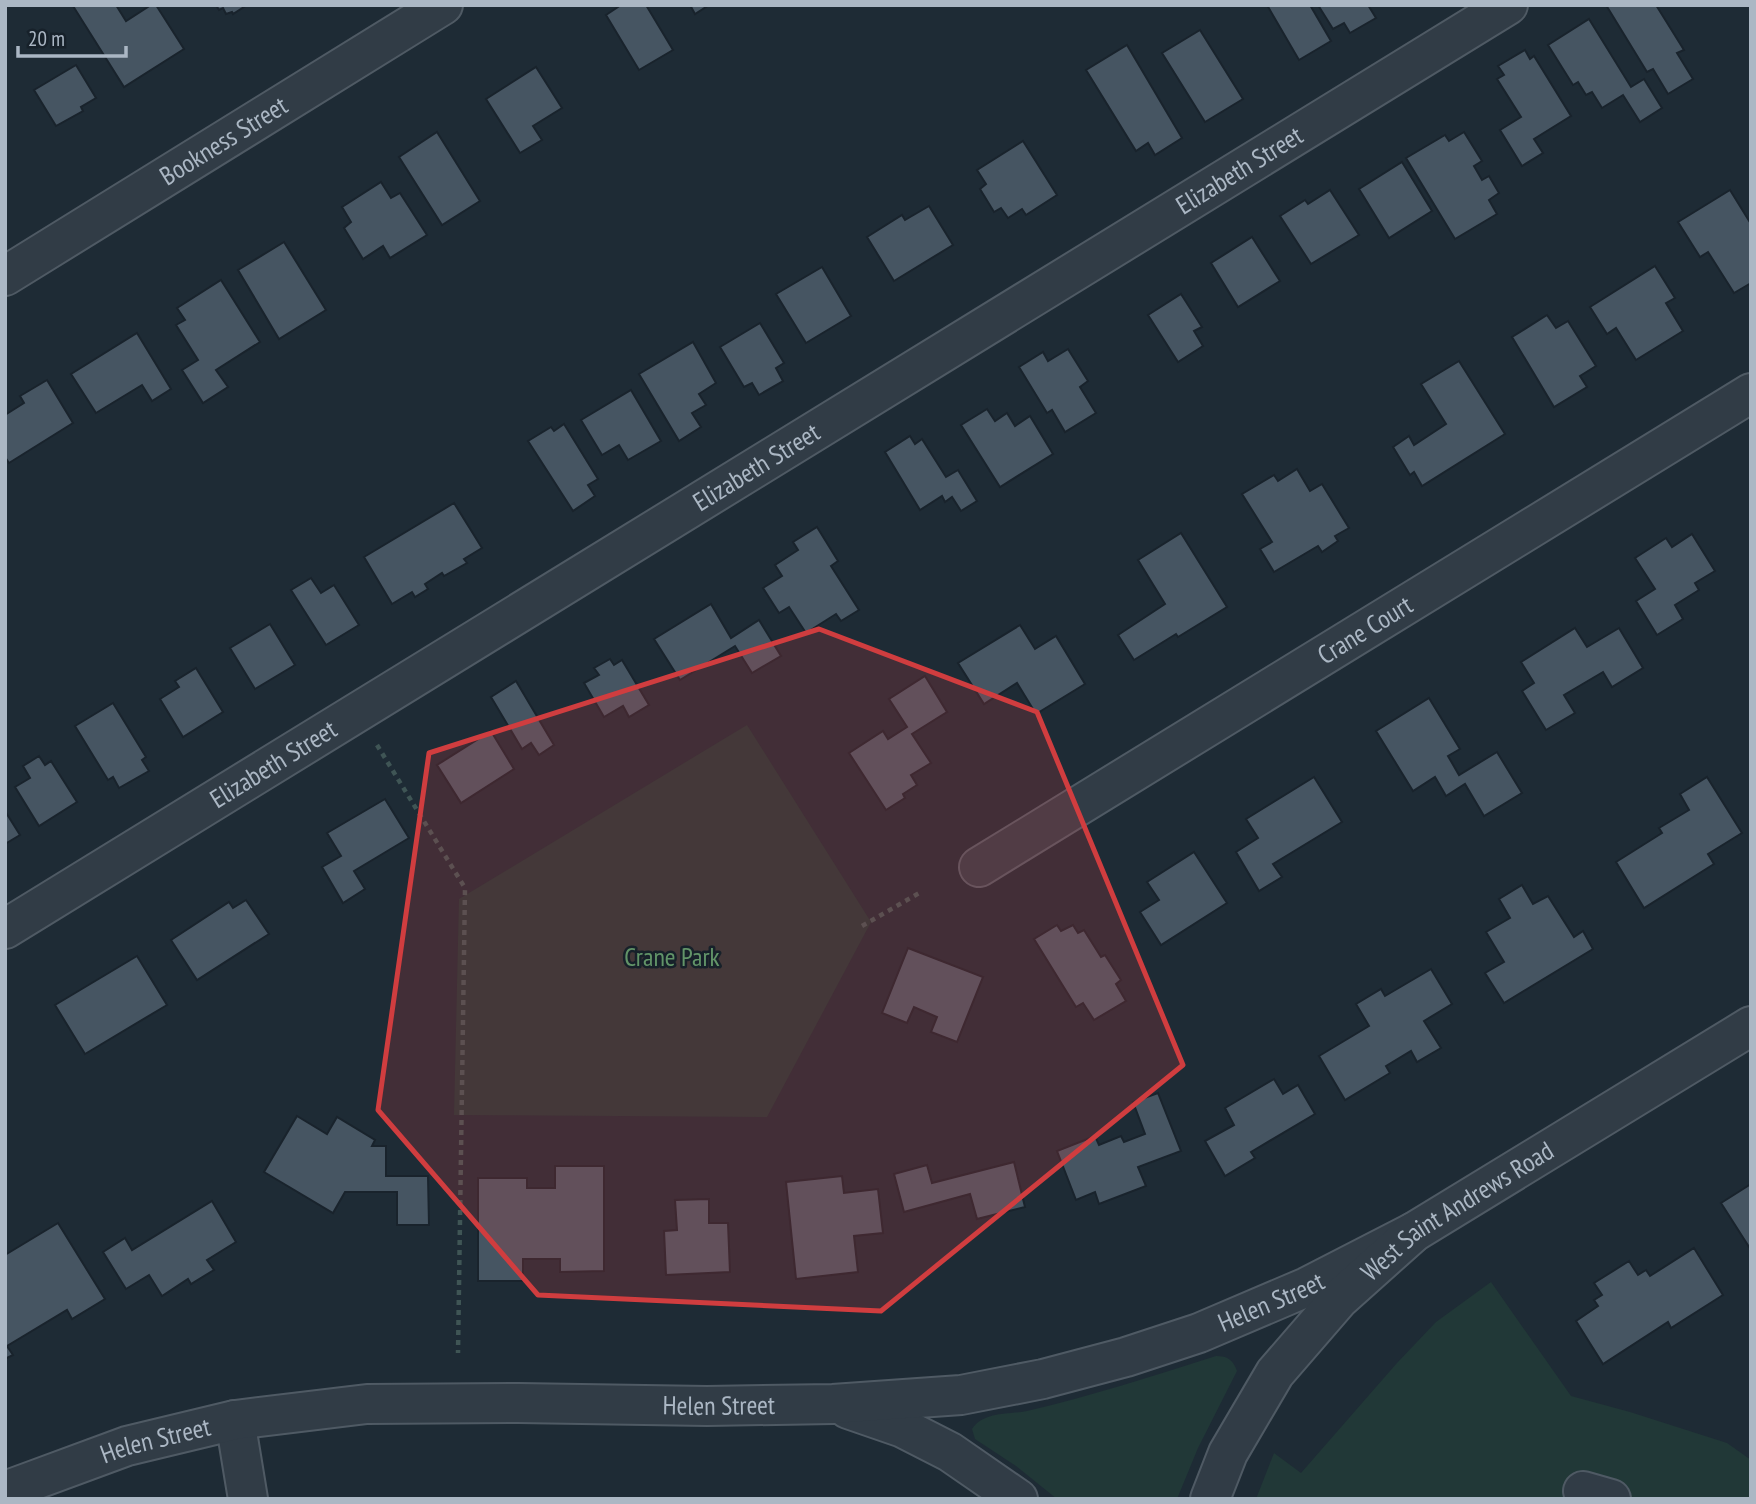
<svg xmlns="http://www.w3.org/2000/svg" width="1756" height="1504" viewBox="0 0 1756 1504" font-family="'PT Sans Narrow',sans-serif">
	<style>
		.green { fill: #213837 }
		.building { fill: #465562; stroke: #19232c; stroke-width: 2 }
		.lines { fill: none; stroke-linecap: round; stroke-linejoin: round }
		.minor-casing { stroke: #4f5a64; stroke-width: 42 }
		.path { stroke: #3f5555; stroke-width: 4.5; stroke-dasharray: 5 5; stroke-linecap: butt }
		.minor { stroke: #313c46; stroke-width: 38 }
		.marked { fill: #d03d3f; fill-opacity: 0.2; stroke: #d03d3f; stroke-width: 5; stroke-linejoin: round }
		.labels { text-anchor: middle; stroke-width: 5; stroke-linejoin: round; paint-order: stroke }
		.street-label { font-size: 26px; fill: #abb7c4; stroke: #17212a }
		.park-label { font-size: 26px; fill: #629468; stroke: #17212a }
	</style>
	<rect width="100%" height="100%" fill="#1e2b35"/>
	<g class="green">
		<polygon points="747,725 871,922 767,1117 454,1115 459,899"/>
		<polygon points="1491,1282 1571,1396 1630,1412 1727,1443 1751,1460 1751,1499 1256,1499 1274,1453 1301,1473 1397,1363 1436,1322"/>
		<path d="M1216,1356C1228,1356 1233,1360 1237,1371L1198,1448L1177,1499H1057L1016,1466L975,1439L972,1429C985,1411 1007,1415 1027,1411C1091,1396 1153,1376 1216,1356Z"/>
	</g>
	<g class="building">
		<polygon points="75,5 116,5 126,21 151,5 156,5 184,49 124,87 73,6"/>
		<polygon points="216,5 247,5 233,14 232,12 226,14 223,8 219,10"/>
		<polygon points="621,5 646,5 673,50 639,70 606,15"/>
		<polygon points="690,5 709,5 695,14"/>
		<polygon points="1267,5 1310,5 1331,41 1299,60"/>
		<polygon points="1318,5 1368,5 1376,18 1350,33 1344,23 1333,29"/>
		<polygon points="1606,5 1656,5 1684,50 1677,53 1693,79 1668,94 1653,69 1647,72"/>
		<polygon points="1589,19 1631,87 1644,79 1662,108 1640,122 1623,95 1602,108 1592,92 1586,95 1578,82 1573,85 1548,45"/>
		<polygon points="1200,30 1243,99 1205,122 1162,53"/>
		<polygon points="1127,45 1182,138 1155,155 1148,143 1136,151 1086,70"/>
		<polygon points="1525,50 1530,59 1534,56 1571,116 1534,139 1543,153 1522,166 1500,130 1521,117 1497,79 1504,75 1498,66"/>
		<polygon points="76,65 96,98 81,107 83,111 56,126 34,90"/>
		<polygon points="536,67 562,108 533,126 542,140 520,153 486,99"/>
		<polygon points="437,132 480,201 442,225 399,157"/>
		<polygon points="1464,132 1482,161 1474,166 1482,180 1489,176 1499,193 1489,200 1497,214 1455,239 1406,158 1445,135 1449,141"/>
		<polygon points="1023,141 1057,195 1026,215 1022,209 1008,218 1001,208 994,212 980,189 986,184 977,170"/>
		<polygon points="1402,162 1432,211 1389,238 1359,189"/>
		<polygon points="381,182 391,198 400,193 427,235 390,258 383,246 363,259 344,228 351,222 342,207"/>
		<polygon points="1330,190 1359,235 1311,264 1280,216 1305,200 1308,204"/>
		<polygon points="1730,190 1751,224 1751,283 1734,293 1708,252 1700,257 1678,222"/>
		<polygon points="929,206 953,245 894,281 867,237 902,215 905,220"/>
		<polygon points="1252,237 1280,281 1238,307 1211,263"/>
		<polygon points="284,242 326,310 279,339 238,270"/>
		<polygon points="1655,266 1675,298 1666,303 1683,331 1636,360 1616,328 1607,334 1590,307"/>
		<polygon points="822,267 851,316 806,343 776,294"/>
		<polygon points="221,280 260,342 216,370 228,387 203,403 182,370 198,360 176,325 185,320 177,308"/>
		<polygon points="1181,294 1202,327 1194,331 1203,346 1178,362 1148,315"/>
		<polygon points="1547,315 1556,328 1568,321 1596,366 1580,376 1587,387 1554,407 1512,337"/>
		<polygon points="760,323 784,363 776,368 783,381 759,395 752,383 744,387 720,347"/>
		<polygon points="137,333 171,389 152,401 142,385 96,413 71,374"/>
		<polygon points="693,342 716,383 699,394 706,405 692,413 701,427 679,441 639,374"/>
		<polygon points="1068,349 1088,381 1080,387 1096,413 1065,432 1052,410 1047,413 1019,367 1043,352 1048,361"/>
		<polygon points="1459,361 1505,434 1422,486 1414,472 1410,475 1393,447 1409,436 1414,445 1446,424 1421,384"/>
		<polygon points="47,380 73,423 9,463 5,457 5,415 24,403 20,396"/>
		<polygon points="631,390 661,441 628,460 619,445 602,455 581,420"/>
		<polygon points="987,409 995,421 1007,413 1015,426 1030,416 1053,454 1000,487 961,425"/>
		<polygon points="564,424 598,479 588,485 595,496 573,511 528,441 551,427 554,431"/>
		<polygon points="910,436 915,444 922,439 946,477 958,470 977,501 961,511 952,497 945,502 942,496 920,510 885,452"/>
		<polygon points="1297,469 1310,491 1322,484 1349,528 1335,536 1338,541 1322,552 1318,546 1274,572 1260,549 1272,542 1242,494 1274,475 1278,481"/>
		<polygon points="454,503 482,548 464,559 467,563 444,576 442,573 425,584 428,589 415,597 412,592 392,604 364,557"/>
		<polygon points="817,527 838,561 831,566 859,610 841,621 836,614 806,633 789,607 779,613 763,588 782,576 775,565 798,550 793,542"/>
		<polygon points="1181,533 1227,607 1178,637 1176,634 1134,660 1118,635 1165,604 1138,560"/>
		<polygon points="1692,534 1715,571 1695,583 1699,590 1675,605 1683,619 1657,635 1636,601 1655,589 1635,558 1666,538 1672,547"/>
		<polygon points="311,578 321,593 334,585 359,625 326,645 291,590"/>
		<polygon points="711,604 731,638 759,620 781,656 752,673 735,646 680,680 654,639"/>
		<polygon points="270,624 295,665 255,689 230,648"/>
		<polygon points="1020,625 1035,649 1056,636 1085,684 1036,714 1017,683 984,704 958,663"/>
		<polygon points="1575,628 1587,647 1619,628 1643,668 1612,687 1603,672 1564,695 1575,713 1546,730 1522,691 1534,683 1521,662"/>
		<polygon points="610,659 614,665 622,660 649,705 629,717 623,706 604,717 584,683 599,675 594,668"/>
		<polygon points="196,668 223,712 183,737 160,699 179,687 175,681"/>
		<polygon points="925,676 947,712 912,734 931,763 911,775 917,785 903,794 905,798 886,810 849,753 883,731 888,739 907,727 889,699"/>
		<polygon points="516,681 554,745 539,755 531,743 522,749 491,697"/>
		<polygon points="1429,698 1460,749 1448,756 1459,775 1497,752 1522,793 1484,816 1465,784 1446,796 1435,777 1413,791 1376,731"/>
		<polygon points="113,703 146,757 142,760 149,771 119,788 113,777 108,780 75,726"/>
		<polygon points="491,731 514,769 461,803 437,765"/>
		<polygon points="39,756 45,765 51,761 77,802 39,826 15,787 30,778 23,766"/>
		<polygon points="1314,777 1342,822 1273,864 1282,877 1259,891 1236,852 1258,838 1246,819"/>
		<polygon points="1707,777 1742,833 1708,854 1714,864 1644,908 1616,862 1662,833 1659,828 1689,810 1680,794"/>
		<polygon points="385,799 409,838 354,871 365,889 343,903 322,867 341,856 327,833"/>
		<polygon points="5,811 20,835 5,844"/>
		<polygon points="1194,852 1227,903 1161,945 1140,912 1159,900 1147,882"/>
		<polygon points="1522,885 1533,904 1548,896 1574,937 1583,931 1593,949 1504,1003 1485,973 1504,962 1486,932 1510,918 1499,899"/>
		<polygon points="246,900 269,934 197,980 171,940 229,902 233,908"/>
		<polygon points="1057,925 1061,931 1073,925 1078,933 1084,930 1101,957 1105,955 1121,980 1116,984 1126,1001 1094,1020 1083,1003 1076,1007 1034,939"/>
		<polygon points="908,948 983,977 957,1042 931,1032 937,1017 914,1007 907,1023 882,1013"/>
		<polygon points="137,956 167,1005 85,1054 55,1005"/>
		<polygon points="1431,969 1452,1004 1424,1021 1441,1048 1417,1062 1411,1051 1386,1066 1390,1073 1345,1100 1319,1056 1369,1026 1356,1004 1381,989 1385,996"/>
		<polygon points="1274,1079 1283,1094 1298,1085 1315,1114 1251,1152 1255,1158 1225,1176 1205,1141 1234,1125 1225,1108"/>
		<polygon points="1158,1093 1181,1151 1138,1167 1146,1186 1099,1204 1095,1192 1076,1200 1057,1151 1095,1136 1099,1145 1121,1136 1124,1142 1145,1134 1133,1102"/>
		<polygon points="297,1116 327,1134 337,1117 375,1140 372,1146 386,1146 386,1176 428,1176 429,1225 397,1225 397,1192 345,1192 333,1213 264,1172"/>
		<polygon points="1014,1162 1025,1207 977,1219 970,1194 904,1212 894,1174 927,1165 932,1183"/>
		<polygon points="555,1166 604,1166 604,1271 560,1272 560,1259 523,1259 523,1281 478,1281 478,1178 527,1178 527,1188 555,1188"/>
		<polygon points="842,1176 844,1193 878,1189 883,1233 854,1236 858,1272 796,1279 786,1182"/>
		<polygon points="1751,1184 1751,1250 1721,1203"/>
		<polygon points="709,1199 709,1223 728,1223 730,1272 666,1275 664,1231 677,1230 675,1200"/>
		<polygon points="212,1201 236,1242 207,1260 214,1270 191,1284 188,1279 162,1296 149,1275 126,1289 103,1252 125,1238 132,1250"/>
		<polygon points="58,1223 105,1299 72,1319 67,1310 7,1346 13,1355 5,1359 5,1255"/>
		<polygon points="1694,1248 1723,1295 1671,1328 1668,1322 1603,1364 1576,1321 1598,1306 1594,1300 1602,1295 1594,1283 1629,1261 1638,1275 1646,1270 1650,1276"/>
	</g>
	<g class="lines">
		<defs>
			<g id="minor">
				<path id="s1" d="M5,276L443,5"/>
				<path id="s2" d="M979,867L1751,393"/>
				<path id="s3" d="M5,929L1508,5"/>
				<polyline points="848,1409 903,1428 950,1452 1018,1499"/>
				<polyline points="235,1420 248,1499"/>
				<path id="s4" d="M5,1491L127,1446L235,1420L367,1404L519,1403L707,1406L833,1404L961,1395L1043,1379L1126,1357L1199,1333L1307,1287L1414,1232"/>
				<polyline points="1583,1491 1611,1499"/>
				<path id="s5" d="M1210,1499L1228,1453L1275,1373L1339,1299L1414,1232L1751,1026"/>
			</g>
		</defs>
		<use href="#minor" class="minor-casing"/>
		<g class="path">
			<polyline points="377,745 465,888 458,1353"/>
			<polyline points="862,926 921,892"/>
		</g>
		<use href="#minor" class="minor"/>
	</g>
	<path class="marked" d="M819,629L1037,712L1183,1065L881,1311L538,1295L378,1110L429,753Z"/>
	<g class="labels">
		<g class="street-label">
			<text dy="9" stroke="none"><textPath href="#s1" startOffset="257">Bookness Street</textPath></text>
			<text dy="9" stroke="none"><textPath href="#s3" startOffset="1449">Elizabeth Street</textPath></text>
			<text dy="9" stroke="none"><textPath href="#s3" startOffset="882">Elizabeth Street</textPath></text>
			<text dy="9" stroke="none"><textPath href="#s2" startOffset="453">Crane Court</textPath></text>
			<text dy="9" stroke="none"><textPath href="#s3" startOffset="315">Elizabeth Street</textPath></text>
			<text dy="9" stroke="none"><textPath href="#s5" startOffset="388">West Saint Andrews Road</textPath></text>
			<text dy="9" stroke="none"><textPath href="#s4" startOffset="1293">Helen Street</textPath></text>
			<text dy="9" stroke="none"><textPath href="#s4" startOffset="726">Helen Street</textPath></text>
			<text dy="9" stroke="none"><textPath href="#s4" startOffset="159">Helen Street</textPath></text>
		</g>
		<g class="park-label">
			<text x="672" y="966">Crane Park</text>
		</g>
	</g>
	<rect width="1756" height="1504" fill="none" stroke="#abb7c4" stroke-width="14"/>
	<path d="M18 46v10h108v-10" fill="none" stroke="#abb7c4" stroke-width="3.5"/>
	<text x="28" y="46" font-size="21" fill="#abb7c4" stroke="#17212a" stroke-width="5" paint-order="stroke">20 m</text>
</svg>
